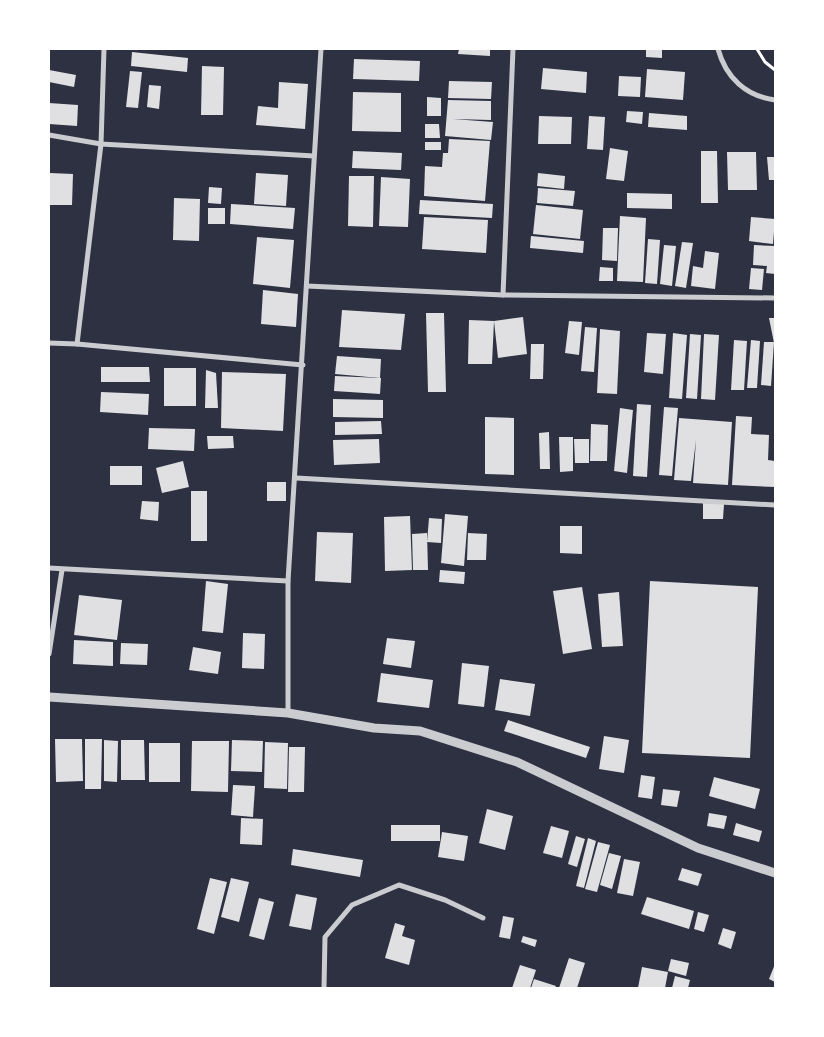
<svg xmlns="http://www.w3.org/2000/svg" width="824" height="1037" viewBox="0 0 824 1037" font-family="'Sofia Sans Condensed',sans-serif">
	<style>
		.building { fill: #e0e0e3 }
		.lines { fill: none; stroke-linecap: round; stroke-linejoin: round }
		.path { stroke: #fff; stroke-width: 3 }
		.minor { stroke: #caccd0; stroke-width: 5 }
		.tertiary { stroke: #caccd0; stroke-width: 9 }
	</style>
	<rect width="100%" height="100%" fill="#2d3142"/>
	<g class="building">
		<polygon points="459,49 490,49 490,56 458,54"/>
		<polygon points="646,49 662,49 662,58 646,57"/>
		<polygon points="132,52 188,58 187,72 131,66"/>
		<polygon points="354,59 420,61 419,81 353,79"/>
		<polygon points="202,66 224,67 223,115 201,115"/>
		<polygon points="543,68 587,72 586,93 541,89"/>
		<polygon points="647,69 685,72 683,100 645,97"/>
		<polygon points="49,70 76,75 74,87 49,82"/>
		<polygon points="130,71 142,72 138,108 126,107"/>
		<polygon points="619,76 641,77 640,97 618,96"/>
		<polygon points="449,81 492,82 491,99 448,98"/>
		<polygon points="279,82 308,84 305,129 256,125 258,106 278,108"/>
		<polygon points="149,85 161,86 159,109 147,107"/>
		<polygon points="353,92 401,93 401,132 352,131"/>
		<polygon points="427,97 441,98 441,116 427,116"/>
		<polygon points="448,100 491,101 491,120 453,119 493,122 491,140 445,136"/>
		<polygon points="49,103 78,105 77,126 49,124"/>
		<polygon points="627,111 643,112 642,124 626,122"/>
		<polygon points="649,113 687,116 687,130 648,127"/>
		<polygon points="539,116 572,117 571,144 538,144"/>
		<polygon points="589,116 605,117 603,150 587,149"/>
		<polygon points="425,124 439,124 440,138 425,138"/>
		<polygon points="449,139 490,141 485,201 424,196 425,166 442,167 443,153 448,153"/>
		<rect x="425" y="142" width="16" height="8"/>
		<polygon points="610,148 628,151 624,181 606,179"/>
		<polygon points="353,151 402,153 401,170 352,168"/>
		<polygon points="701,151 717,151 718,203 701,203"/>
		<polygon points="727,152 756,152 757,190 728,190"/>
		<polygon points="767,157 775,157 775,180 769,180"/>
		<polygon points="50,173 73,174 72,205 49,205"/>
		<polygon points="256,173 288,175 286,206 254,204"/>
		<polygon points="538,173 565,176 564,189 537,186"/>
		<polygon points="349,176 374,176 373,227 348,226"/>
		<polygon points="381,177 410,179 408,227 379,226"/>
		<polygon points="209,187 222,188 221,204 208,203"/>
		<polygon points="538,188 575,191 573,206 537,203"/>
		<polygon points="627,193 672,194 672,209 627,208"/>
		<polygon points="174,198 200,199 199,241 173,240"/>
		<polygon points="420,200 493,204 492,218 419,214"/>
		<polygon points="231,204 295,208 293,229 230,224"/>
		<polygon points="536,205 583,210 580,239 533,234"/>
		<rect x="208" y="208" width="17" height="16"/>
		<polygon points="620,216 646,218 643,282 617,281"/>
		<polygon points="424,217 488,220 486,253 422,249"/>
		<polygon points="751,217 775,219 773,244 749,241"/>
		<polygon points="603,228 618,228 617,261 602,260"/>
		<polygon points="531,236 584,241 583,253 530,248"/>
		<polygon points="257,237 294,240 290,288 253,284"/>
		<polygon points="648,239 660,240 657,284 645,283"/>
		<polygon points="682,242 693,243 686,288 675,286"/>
		<polygon points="664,245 676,246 672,286 660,284"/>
		<polygon points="754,245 775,246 775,274 766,273 767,266 753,265"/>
		<polygon points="705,251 719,253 715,289 691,286 693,266 703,268"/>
		<polygon points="600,267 613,268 613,281 599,281"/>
		<polygon points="751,268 764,269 762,290 749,289"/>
		<polygon points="263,290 298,294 296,327 261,324"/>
		<polygon points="342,310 405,314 401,350 339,347"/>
		<polygon points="426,313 444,313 446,392 428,392"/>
		<polygon points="523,317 527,354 498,358 494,321"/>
		<polygon points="769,318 775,318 775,343 774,343"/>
		<polygon points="469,320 494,321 492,364 468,364"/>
		<polygon points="569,321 582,322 579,355 565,353"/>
		<polygon points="585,327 597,328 594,372 581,371"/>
		<polygon points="600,329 620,331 617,394 597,393"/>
		<polygon points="647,333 666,334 663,374 644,372"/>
		<polygon points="673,333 687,335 682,399 669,398"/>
		<polygon points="690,334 701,335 697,399 686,398"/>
		<polygon points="704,334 719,335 715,400 701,399"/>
		<polygon points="734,340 747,341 744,390 731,390"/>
		<polygon points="751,340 760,341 757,388 747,388"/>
		<polygon points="764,342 774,342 771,386 761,385"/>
		<polygon points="531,344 544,344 543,379 530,379"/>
		<polygon points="337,356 381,359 380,378 335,374"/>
		<polygon points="101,367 149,367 150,382 101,382"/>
		<rect x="164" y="368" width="32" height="38"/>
		<polygon points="206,370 216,373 218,408 205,408"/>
		<polygon points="222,372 286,374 283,431 221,428"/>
		<polygon points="335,376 381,378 380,394 334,391"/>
		<polygon points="101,392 149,394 148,415 100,412"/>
		<polygon points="333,399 383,400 383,418 333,417"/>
		<polygon points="637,404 651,405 647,477 633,476"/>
		<polygon points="664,407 678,408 672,476 659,475"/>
		<polygon points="620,408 633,410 627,473 614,471"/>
		<polygon points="736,416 752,417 751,434 769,435 768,460 775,461 775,487 732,485"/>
		<polygon points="485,417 514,418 514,475 485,474"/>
		<polygon points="679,418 732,422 728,485 693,483 696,440 691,481 674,480"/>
		<polygon points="381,421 382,434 335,435 335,422"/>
		<polygon points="591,424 608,425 607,461 590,461"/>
		<polygon points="149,428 195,429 194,451 148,449"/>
		<polygon points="549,432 550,469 540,469 539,433"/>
		<polygon points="207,436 233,436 234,448 208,449"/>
		<polygon points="559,437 573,437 573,471 560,472"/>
		<polygon points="379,439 380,463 334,465 333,440"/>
		<polygon points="574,439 589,439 589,463 575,463"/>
		<polygon points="183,461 189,487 162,493 156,468"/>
		<rect x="110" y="466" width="32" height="19"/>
		<rect x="267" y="482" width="19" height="19"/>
		<rect x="191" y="491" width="16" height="50"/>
		<polygon points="142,501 159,502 158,521 140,519"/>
		<polygon points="703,503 724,504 723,519 703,519"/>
		<polygon points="445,514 468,516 464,566 441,563"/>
		<polygon points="410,516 412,570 385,571 384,517"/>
		<polygon points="429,518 442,519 441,543 427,542"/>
		<polygon points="560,526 582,526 582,554 560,553"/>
		<polygon points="317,532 353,533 351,583 315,581"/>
		<polygon points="427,533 428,570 413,570 412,534"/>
		<polygon points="468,533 487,534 486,560 467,560"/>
		<polygon points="440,570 465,572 464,584 439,582"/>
		<polygon points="206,581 228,584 223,633 202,631"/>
		<polygon points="650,581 758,587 750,758 642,753"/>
		<polygon points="582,587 592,649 563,654 553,591"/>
		<polygon points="619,592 623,646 602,647 598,594"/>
		<polygon points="79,595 122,600 117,640 74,635"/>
		<polygon points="243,633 265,634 264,669 242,668"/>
		<polygon points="387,638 415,641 411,668 383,664"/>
		<polygon points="74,640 113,642 113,666 73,664"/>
		<polygon points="121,643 148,644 147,665 120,664"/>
		<polygon points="193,647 221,652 218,674 189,670"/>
		<polygon points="462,663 489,666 484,707 458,704"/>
		<polygon points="381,673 433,680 429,708 377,702"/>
		<polygon points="500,679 535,684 530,716 495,710"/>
		<polygon points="508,720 590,747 586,758 504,731"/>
		<polygon points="604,736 629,740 624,773 599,769"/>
		<polygon points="55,739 82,739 83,781 56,782"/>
		<polygon points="85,739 102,739 101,789 85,789"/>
		<polygon points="104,740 118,741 117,782 104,781"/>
		<polygon points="121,740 144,740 145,780 121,780"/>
		<polygon points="232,740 263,741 262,772 231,771"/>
		<polygon points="192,741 229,741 228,792 191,791"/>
		<polygon points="265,742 288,743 287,789 264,788"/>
		<rect x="149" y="743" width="31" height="39"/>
		<polygon points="289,747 305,747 304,792 288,792"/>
		<polygon points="641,775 655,777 652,799 638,797"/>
		<polygon points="714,777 760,789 755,809 709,796"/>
		<polygon points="233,785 255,786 253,817 231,815"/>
		<polygon points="663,789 680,791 677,807 661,805"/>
		<polygon points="487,809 513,816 505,850 479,843"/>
		<polygon points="709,813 727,816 724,829 707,826"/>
		<polygon points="241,818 263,819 262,845 240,844"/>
		<polygon points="736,823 762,831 759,842 733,835"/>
		<rect x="391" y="825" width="49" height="16"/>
		<polygon points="551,826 569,831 562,858 543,853"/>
		<polygon points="442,832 468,836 464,861 438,857"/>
		<polygon points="576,836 585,839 577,867 568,864"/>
		<polygon points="588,838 596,841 584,888 576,886"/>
		<polygon points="598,842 610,845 597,892 585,889"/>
		<polygon points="293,849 363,860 360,877 291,865"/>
		<polygon points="609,853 621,856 612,889 600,885"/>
		<polygon points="624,859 640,862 633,896 617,893"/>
		<polygon points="682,868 702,874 698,886 678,880"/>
		<polygon points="210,878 227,882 214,934 197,929"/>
		<polygon points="231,878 249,882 239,922 221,917"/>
		<polygon points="296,894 317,898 311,930 289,926"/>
		<polygon points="647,897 694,911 689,929 641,914"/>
		<polygon points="259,898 274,902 264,940 249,936"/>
		<polygon points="698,912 709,915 704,932 694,929"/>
		<polygon points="503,916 514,918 510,939 499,937"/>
		<polygon points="395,923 405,926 402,936 415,940 409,965 385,958"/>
		<polygon points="723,928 736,932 731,949 718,944"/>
		<polygon points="523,936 537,940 535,947 521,942"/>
		<polygon points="569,958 585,963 577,988 559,988"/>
		<polygon points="671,959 689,963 686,976 668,971"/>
		<polygon points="775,964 775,982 769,979"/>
		<polygon points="520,965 536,970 530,988 512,988"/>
		<polygon points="642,967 668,972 665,988 638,988"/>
		<polygon points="675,976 690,980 688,988 672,988"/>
		<polygon points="534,979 556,986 555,988 531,988"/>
	</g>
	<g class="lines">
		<polyline class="path" points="757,49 765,62 775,70"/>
		<g class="minor">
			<path d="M718,49C726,78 746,96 775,100"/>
			<polyline points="49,135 101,144 314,156"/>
			<polyline points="307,286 503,295 775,298"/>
			<polyline points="503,295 513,49"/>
			<polyline points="49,343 77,344 303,365"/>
			<polyline points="77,344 101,144 104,49"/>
			<polyline points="296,478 775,505"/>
			<polyline points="49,568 288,581"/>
			<polyline points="49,654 62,570"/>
			<polyline points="288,713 288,581 321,49"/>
			<polyline points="324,988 325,937 352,905 399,885 445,900 483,918"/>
		</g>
		<polyline class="tertiary" points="49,697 288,713 374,728 420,731 517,762 698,848 775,873"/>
	</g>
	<rect width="824" height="1037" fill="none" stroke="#ffffff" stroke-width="100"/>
</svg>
